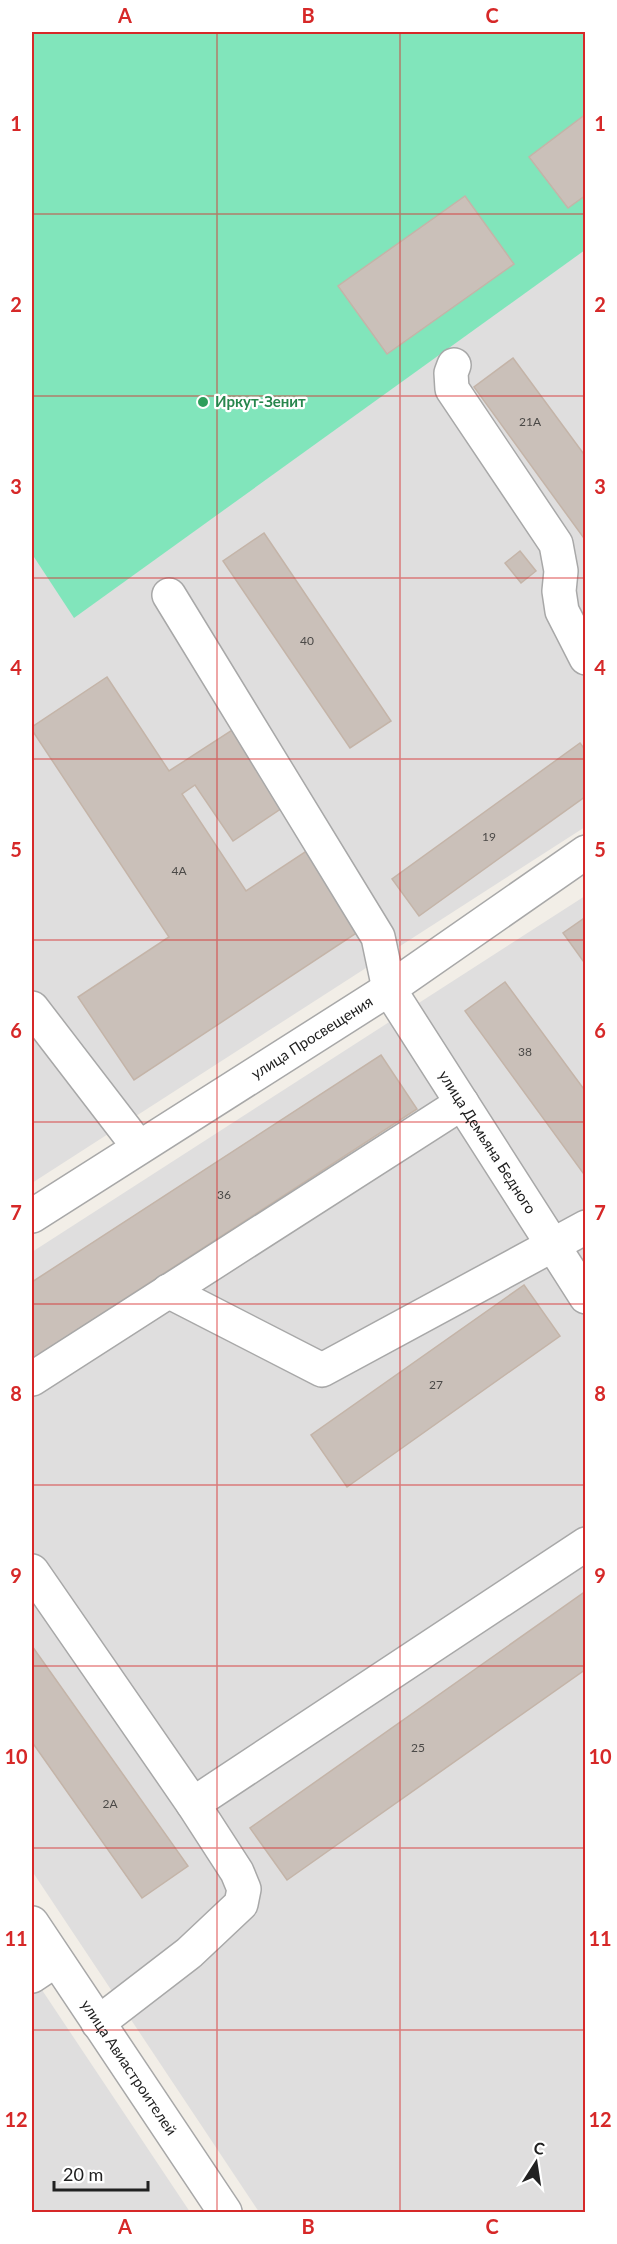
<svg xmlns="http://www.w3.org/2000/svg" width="617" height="2244" viewBox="0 0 617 2244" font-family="Lato,sans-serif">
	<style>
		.residential { fill: #dfdede }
		.pitch { fill: #81e5bb }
		.building { fill: #cac0b9; stroke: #c4b4a8; stroke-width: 1.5 }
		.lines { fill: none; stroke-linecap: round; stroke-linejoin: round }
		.minor-casing { stroke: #a8a8a8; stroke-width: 36 }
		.minor { stroke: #fff; stroke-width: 33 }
		.grid { fill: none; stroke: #d62828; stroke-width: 1.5; stroke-opacity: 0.55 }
		.leisure-dot { fill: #2e9e5b; stroke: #fff; stroke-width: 2 }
		.labels { text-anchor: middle; stroke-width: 4.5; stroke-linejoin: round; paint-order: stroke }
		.number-label { font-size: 12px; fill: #4b4947 }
		.leisure-label { font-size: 15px; font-weight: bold; fill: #27864d; stroke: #fff; text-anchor: start }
		.street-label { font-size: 15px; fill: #212121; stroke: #fff }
		.neatline { fill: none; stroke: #d62828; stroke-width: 2 }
		.grid-label { font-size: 20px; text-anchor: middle; font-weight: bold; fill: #d62828 }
	</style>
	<rect width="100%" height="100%" fill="#f2eee7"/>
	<g class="residential">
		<polygon points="32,32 585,32 585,827 32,1183"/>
		<polygon points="585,896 585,2212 259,2212 32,1871 32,1252"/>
		<polygon points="32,1975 190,2212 32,2212"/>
	</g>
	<polygon class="pitch" points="32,32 585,32 585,250 74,618 32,554"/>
	<g class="building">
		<polygon points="586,114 586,195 568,208 529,157"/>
		<polygon points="465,196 514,264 387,354 338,286"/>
		<polygon points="513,358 586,457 586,541 474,387"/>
		<polygon points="264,533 391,721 350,748 223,561"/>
		<polygon points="520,551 536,571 521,583 505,563"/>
		<polygon points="107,677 169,771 243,723 294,800 233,841 195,785 182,794 246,891 308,850 361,930 134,1080 78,997 169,937 32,730 32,727"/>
		<polygon points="580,743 586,751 586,796 419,916 392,879"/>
		<polygon points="586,917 586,965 563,933"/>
		<polygon points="505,982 586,1092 586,1177 465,1011"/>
		<polygon points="381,1055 417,1109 32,1359 32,1282"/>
		<polygon points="524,1285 560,1336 347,1487 311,1435"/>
		<polygon points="586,1591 586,1669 287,1880 250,1828"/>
		<polygon points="32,1646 188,1866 142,1898 32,1742"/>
	</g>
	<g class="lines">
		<defs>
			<g id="minor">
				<polyline points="454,365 451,373 452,389 556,544 561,571 559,591 562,611 586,658"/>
				<path id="s1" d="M169,595L378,937L389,989L586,1297"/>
				<polyline points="32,1008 138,1146"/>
				<path id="s2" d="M32,1216L389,989L586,852"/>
				<polyline points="168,1291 322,1370 586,1227"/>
				<polyline points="32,1379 462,1103"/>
				<polyline points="32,1571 193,1804 237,1872 244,1889 241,1904 189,1953 98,2023"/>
				<polyline points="193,1804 586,1544"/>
				<path id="s3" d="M32,1923L225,2212"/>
				<polyline points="32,1976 56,1960"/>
			</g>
		</defs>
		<use href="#minor" class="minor-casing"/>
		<use href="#minor" class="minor"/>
	</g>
	<path class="grid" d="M217,32V2212M400,32V2212M32,214H586M32,396H586M32,578H586M32,759H586M32,940H586M32,1122H586M32,1304H586M32,1485H586M32,1666H586M32,1848H586M32,2030H586"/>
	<circle class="leisure-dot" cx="203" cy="402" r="6"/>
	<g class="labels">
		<g class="number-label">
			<text x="530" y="426">21А</text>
			<text x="307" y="645">40</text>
			<text x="489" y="841">19</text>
			<text x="179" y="875">4А</text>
			<text x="525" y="1056">38</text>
			<text x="224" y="1199">36</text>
			<text x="436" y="1389">27</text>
			<text x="418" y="1752">25</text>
			<text x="110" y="1808">2А</text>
		</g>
		<g class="leisure-label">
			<text x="215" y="407">Иркут-Зенит</text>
		</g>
		<g class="street-label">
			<text dy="5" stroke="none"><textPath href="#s2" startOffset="332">улица Просвещения</textPath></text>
			<text dy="5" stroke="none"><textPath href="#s1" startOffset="636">улица Демьяна Бедного</textPath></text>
			<text dy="5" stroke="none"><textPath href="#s3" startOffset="174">улица Авиастроителей</textPath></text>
		</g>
	</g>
	<rect width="617" height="2244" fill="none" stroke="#ffffff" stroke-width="66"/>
	<g transform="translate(536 2163) rotate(12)" stroke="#ffffff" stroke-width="4.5" paint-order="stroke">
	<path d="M0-4.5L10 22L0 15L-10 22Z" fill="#212121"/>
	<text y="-9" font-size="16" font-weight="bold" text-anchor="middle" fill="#212121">С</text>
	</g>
	<path d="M54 2181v9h94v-9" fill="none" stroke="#212121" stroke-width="3"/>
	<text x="63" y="2181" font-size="18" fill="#212121" stroke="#ffffff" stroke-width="4.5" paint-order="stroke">20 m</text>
	<rect x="33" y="33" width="551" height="2178" class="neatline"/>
	<g class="grid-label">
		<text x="125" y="23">A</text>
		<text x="308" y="23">B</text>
		<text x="492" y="23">C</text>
		<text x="16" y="131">1</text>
		<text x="600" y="131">1</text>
		<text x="16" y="312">2</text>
		<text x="600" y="312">2</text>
		<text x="16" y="494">3</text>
		<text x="600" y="494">3</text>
		<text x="16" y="675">4</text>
		<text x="600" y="675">4</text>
		<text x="16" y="857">5</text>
		<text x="600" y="857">5</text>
		<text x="16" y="1038">6</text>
		<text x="600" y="1038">6</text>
		<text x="16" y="1220">7</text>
		<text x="600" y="1220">7</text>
		<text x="16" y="1401">8</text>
		<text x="600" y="1401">8</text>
		<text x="16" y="1583">9</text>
		<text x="600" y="1583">9</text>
		<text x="16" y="1764">10</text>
		<text x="600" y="1764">10</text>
		<text x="16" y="1946">11</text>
		<text x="600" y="1946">11</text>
		<text x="16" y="2127">12</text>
		<text x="600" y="2127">12</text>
		<text x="125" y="2234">A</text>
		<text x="308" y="2234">B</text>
		<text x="492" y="2234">C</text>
	</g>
</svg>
